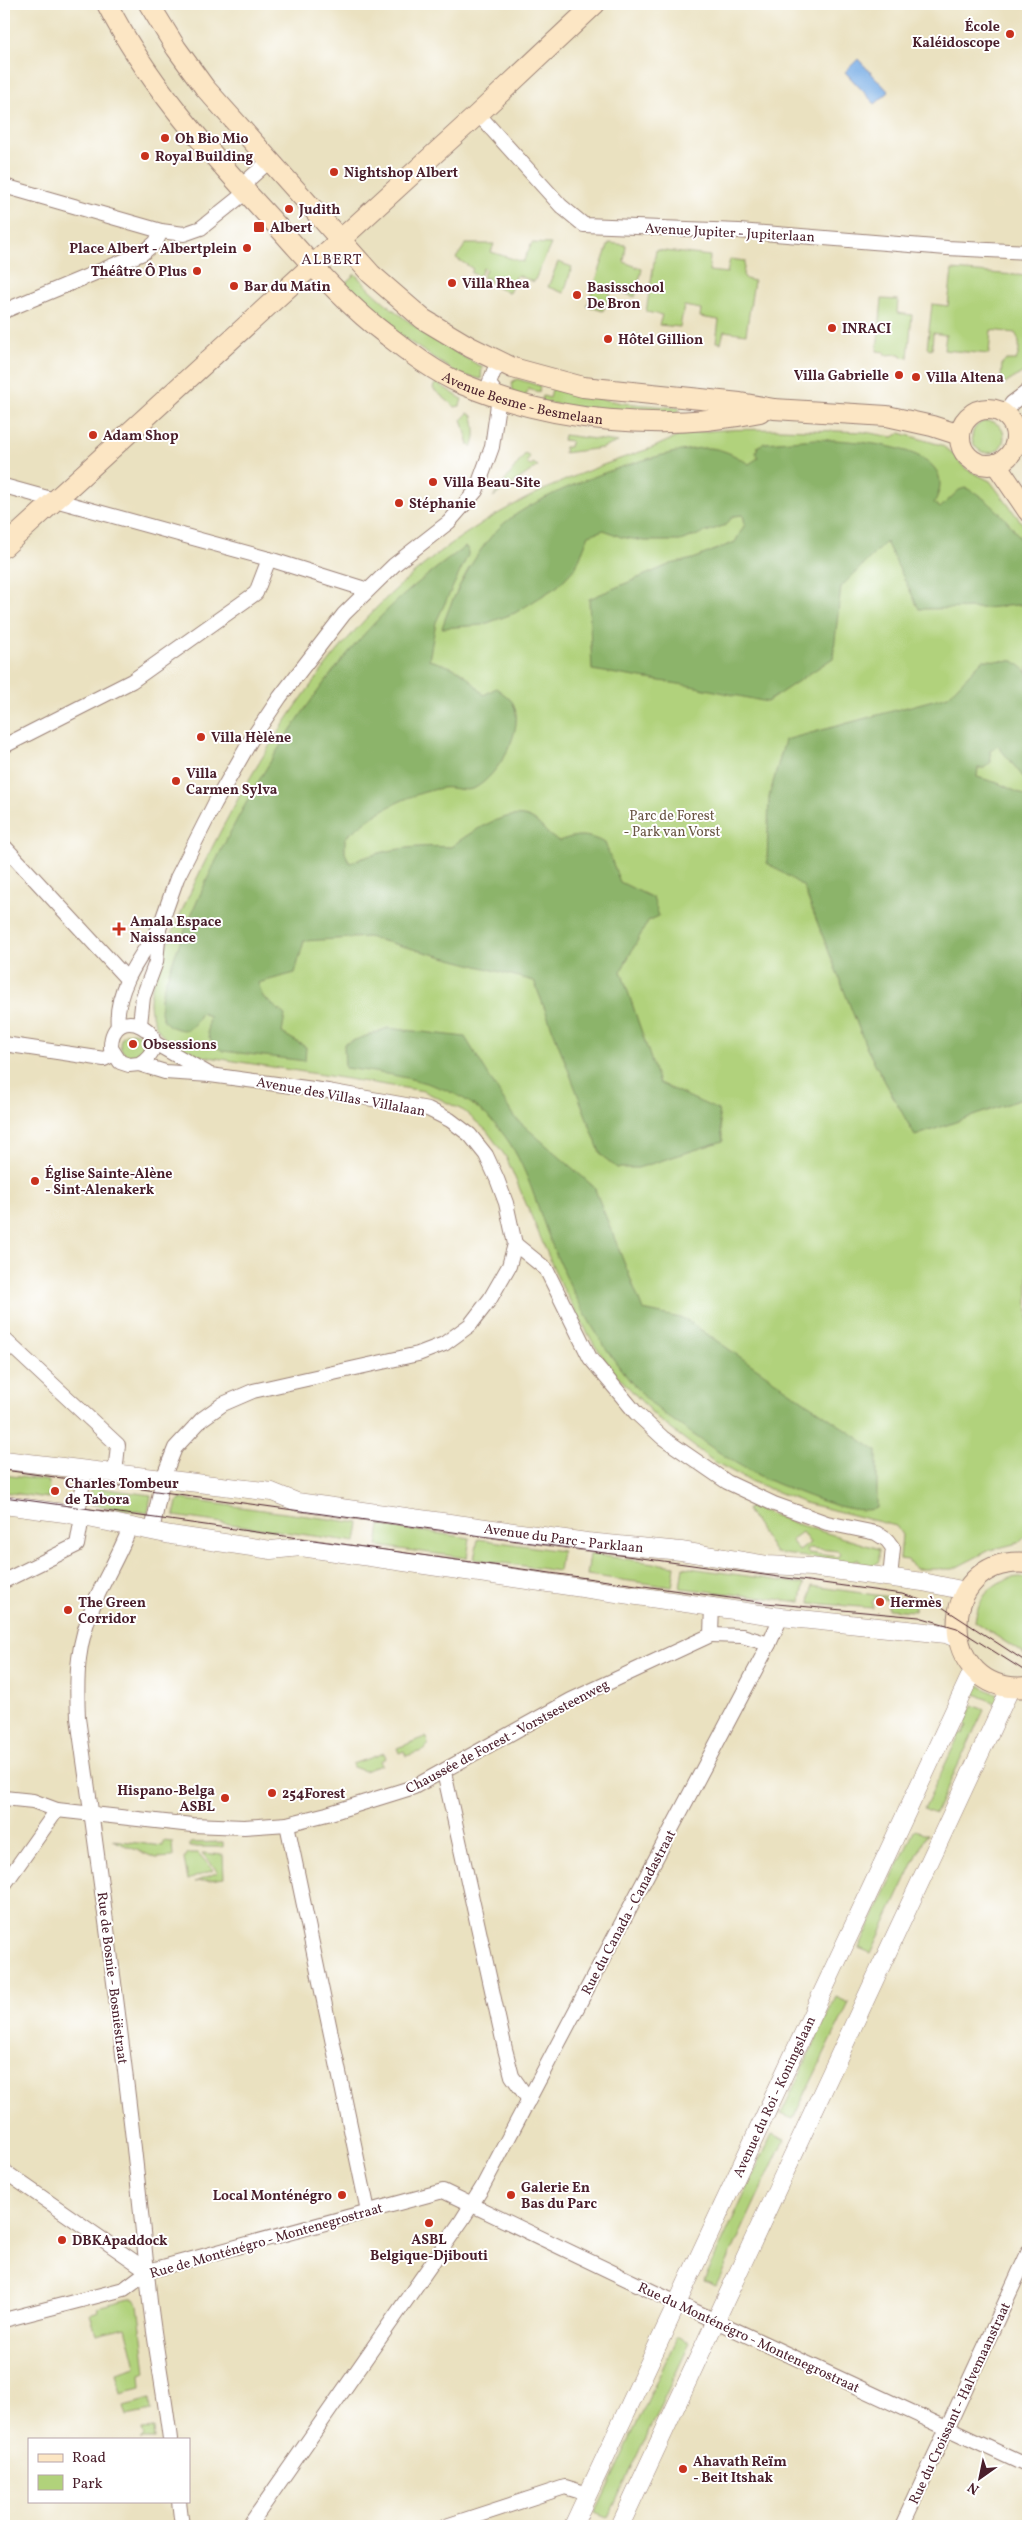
<svg xmlns="http://www.w3.org/2000/svg" width="1032" height="2530" viewBox="0 0 1032 2530" font-family="Vollkorn,serif">
	<style>
		.green { fill: #b1d27b; stroke: #7e7853; fill-rule: evenodd }
		.forest { fill: #8cb46b; stroke: #6b6a4b }
		.water { fill: #78ade5; stroke: #616688 }
		.lines { fill: none; stroke-linecap: round; stroke-linejoin: round }
		.minor-casing { stroke: #9a8076; stroke-width: 16 }
		.tertiary-casing { stroke: #9a8076; stroke-width: 19 }
		.secondary-casing { stroke: #9a8076; stroke-width: 22 }
		.minor { stroke: #fff; stroke-width: 14 }
		.tertiary { stroke: #fff; stroke-width: 18 }
		.secondary { stroke: #fce6c4; stroke-width: 20 }
		.tram { stroke: #4a1f2b; stroke-width: 1 }
		.poi-dot { fill: #c8321e; stroke: #fff; stroke-width: 2 }
		.labels { text-anchor: middle; stroke-width: 4; stroke-linejoin: round; paint-order: stroke }
		.poi-label { font-size: 14px; font-weight: bold; fill: #4a1f2b; stroke: #fff; text-anchor: start }
		.street-label { font-size: 14px; fill: #4a1f2b; stroke: #fff }
		.park-label { font-size: 14px; fill: #695543; stroke: #fff }
		.neighbourhood-label { font-size: 15px; letter-spacing: 1px; fill: #4a1f2b; stroke: #fff }
	</style>
	<rect width="100%" height="100%" fill="#fff"/>
	<filter id="ink" filterUnits="userSpaceOnUse"><feTurbulence type="fractalNoise" baseFrequency=".02" numOctaves="2"/><feDisplacementMap in="SourceGraphic" scale="10" xChannelSelector="R" yChannelSelector="G"/><feConvolveMatrix kernelMatrix="1 2 1 2 8 2 1 2 1" color-interpolation-filters="sRGB"/></filter>
	<filter id="wash" filterUnits="userSpaceOnUse"><feTurbulence type="fractalNoise" baseFrequency=".0096" numOctaves="4" result="noise"/><feDisplacementMap in="SourceGraphic" scale="20" xChannelSelector="R" yChannelSelector="G"/><feGaussianBlur stdDeviation="1.12" result="paint"/><feColorMatrix in="noise" values="0 0 0 0 0 0 0 0 0 0 0 0 0 0 0 0 0 1.4 0 .05"/><feComposite in="paint" operator="in"/></filter>
	<g filter="url(#wash)">
		<rect width="100%" height="100%" fill="#eae1c0"/>
		<g class="green">
			<polygon points="532,243 551,244 534,282 517,275 509,293 494,286 495,284 488,281 489,278 482,278 486,269 483,268 480,276 471,273 473,269 456,258 466,244 494,244 491,252 523,262"/>
			<polygon points="609,243 626,245 624,262 642,269 635,297 612,289 603,311 587,306"/>
			<polygon points="656,250 710,256 709,271 727,273 730,259 745,261 743,275 746,279 754,281 746,334 724,331 721,343 716,342 719,320 700,317 701,309 684,306 680,327 659,325 662,315 646,312"/>
			<polygon points="558,262 572,267 564,293 548,287"/>
			<path d="M952,270L1028,276V369L1005,384L1001,381L1002,363L1007,360H1016C1020,352 1021,341 1015,333L991,330L989,354L944,350L946,335L933,333L932,349L927,348L932,304L948,306Z"/>
			<path d="M355,274C391,313 436,342 482,367L481,379L458,374L383,324L344,284Z"/>
			<polygon points="882,299 898,300 897,313 912,315 908,358 901,357 900,354 885,355 885,352 877,351"/>
			<polygon points="517,379 540,386 539,392 528,389 525,398 513,392 512,382"/>
			<polygon points="437,383 462,399 460,406 455,407 433,389 434,385"/>
			<polygon points="552,389 622,403 681,408 675,415 638,415 541,402 543,396 550,398"/>
			<path d="M468,413L473,416C475,425 477,439 472,447L469,445L462,419Z"/>
			<circle cx="988" cy="437" r="16"/>
			<path d="M781,429L864,432L893,437L900,433L941,445L951,452L966,469L990,481L1028,531V1533L1018,1543L990,1550L953,1569H915L908,1560L900,1559L902,1535L896,1526L805,1503L750,1481L713,1461L658,1419L614,1372L595,1346L560,1283L506,1157L487,1131L464,1111L424,1091L190,1054C168,1046 151,1028 150,1003C150,980 167,946 176,924C220,824 275,725 346,641C372,610 403,581 435,556C499,506 570,475 646,450C659,446 673,437 687,434C717,428 750,430 781,429Z"/>
			<polygon points="564,435 618,442 602,448 564,453 565,447 570,447 571,441 563,440"/>
			<polygon points="525,454 530,457 526,463 531,466 533,463 538,466 493,497"/>
			<circle cx="132" cy="1044" r="12"/>
			<polygon points="4,1475 49,1481 48,1498 4,1492"/>
			<polygon points="91,1487 151,1495 148,1513 88,1504"/>
			<polygon points="181,1499 359,1523 356,1542 174,1516 177,1502"/>
			<path d="M750,1506L794,1523L879,1549V1561L874,1566L860,1564L859,1560H854V1563L775,1553L747,1510ZM802,1532L810,1543L799,1551L791,1540ZM809,1548L838,1551L840,1554L838,1557L808,1553L806,1550Z"/>
			<polygon points="380,1525 470,1538 467,1558 377,1546"/>
			<polygon points="478,1539 562,1551 559,1571 474,1559"/>
			<polygon points="590,1554 675,1566 672,1587 587,1575"/>
			<polygon points="683,1567 804,1584 801,1602 680,1588"/>
			<path d="M1020,1577L1028,1578V1657L975,1622C977,1597 995,1578 1020,1577Z"/>
			<polygon points="812,1586 911,1600 915,1602 914,1611 888,1609 888,1600 876,1597 872,1602 873,1608 810,1603"/>
			<polygon points="975,1683 997,1695 999,1697 997,1704 969,1691"/>
			<polygon points="973,1705 984,1710 935,1814 924,1809 960,1733 963,1734 967,1725 965,1723"/>
			<polygon points="426,1737 428,1743 425,1750 406,1756 404,1751 399,1753 397,1748"/>
			<polygon points="384,1753 386,1758 380,1761 382,1765 364,1771 353,1767 352,1764"/>
			<polygon points="915,1829 923,1834 927,1834 871,1953 859,1948"/>
			<polygon points="112,1840 163,1846 163,1841 172,1842 173,1857 156,1858"/>
			<polygon points="223,1842 223,1847 190,1847 190,1843"/>
			<polygon points="188,1853 198,1853 213,1870 188,1880 184,1859"/>
			<polygon points="202,1853 223,1855 224,1878 195,1882 218,1872"/>
			<polygon points="836,1997 849,2003 793,2119 781,2114"/>
			<polygon points="772,2134 784,2139 716,2286 704,2281"/>
			<polygon points="129,2299 134,2299 138,2304 146,2372 140,2374 141,2389 121,2394 116,2373 136,2367 126,2327 96,2334 90,2314 98,2311 97,2307"/>
			<polygon points="677,2337 690,2343 608,2517 596,2512"/>
			<polygon points="150,2399 151,2411 127,2416 124,2406"/>
			<polygon points="154,2429 155,2439 140,2439 144,2436 142,2430"/>
		</g>
		<g class="forest">
			<path d="M816,439C848,441 968,443 934,503L940,508L959,490L965,488C985,493 1026,537 1028,557C1030,572 1028,589 1028,604L985,608L919,609L886,542L841,587L833,658L767,702L691,686L592,670L589,599L671,564L693,559L735,542L745,524L743,515L733,516L726,525L680,541H644L621,537L604,530L589,535L576,567L558,586L515,613L482,625L442,628C452,596 476,550 500,527C535,493 654,451 703,448C720,447 735,455 749,464L758,458L756,453L758,446L765,443Z"/>
			<path d="M465,547L468,549V555L436,622L429,660C460,669 462,670 484,695L496,688C501,692 510,698 513,703C526,728 498,776 475,788C464,793 452,786 442,788C404,795 374,813 345,838V853L350,863C383,849 415,845 451,847C469,833 509,806 532,819C543,825 545,835 559,841C578,834 586,834 605,843L620,882L653,898L659,916L648,921L621,971L659,1083L718,1110L723,1141L638,1168H617L601,1155L534,981L368,937L304,941L295,973L258,983L263,997L285,1015L282,1033L306,1047L305,1061L223,1051C207,1042 206,1033 209,1016L201,1013C198,1018 195,1025 190,1028C185,1031 180,1030 175,1028C155,1023 160,997 165,983C207,861 281,726 367,631C396,599 430,572 465,547Z"/>
			<polygon points="983,660 1014,661 1028,672 1028,783 998,746 990,751 991,762 984,768 978,768 977,777 998,783 1028,797 1028,1097 915,1136 867,1049 803,886 767,863 769,797 785,740 948,696"/>
			<path d="M388,1028L465,1037L514,1117L594,1187L643,1310L685,1319L877,1451V1508C855,1516 811,1497 790,1489C757,1477 729,1460 701,1440C689,1431 676,1423 664,1414C616,1378 574,1299 552,1245C535,1203 526,1157 494,1123C457,1082 397,1075 345,1068L344,1044Z"/>
		</g>
		<polygon class="water" points="858,59 889,92 875,104 845,72"/>
	</g>
	<g filter="url(#ink)">
		<g class="lines">
			<defs>
				<g id="minor">
					<polyline points="478,114 561,206 584,225 739,231 947,248 1028,252"/>
					<polyline points="4,186 161,231 184,234 201,228 246,192 248,180 269,161"/>
					<polyline points="4,311 143,253 156,242 161,231"/>
					<polyline points="1004,414 1012,403 1028,391"/>
					<polyline points="1016,436 1028,436"/>
					<polyline points="4,486 269,559 368,590"/>
					<polyline points="4,746 132,681 256,593 269,559"/>
					<polyline points="4,846 127,979"/>
					<polyline points="140,1024 143,997 156,962 159,929 177,878 215,803 251,740 280,697 344,614 394,565 449,522 476,491 492,447 499,397 489,384 494,371 503,364"/>
					<path d="M118,1027C114,991 139,958 159,929"/>
					<polyline points="153,1042 207,1073"/>
					<polyline points="4,1044 104,1059 114,1054"/>
					<path d="M139,1064C184,1036 110,997 111,1048L120,1062L129,1065L139,1064L165,1072L210,1075L328,1091L428,1109L450,1120L470,1135L486,1155L497,1179L506,1203L515,1244L509,1266L490,1299L470,1325L444,1344L418,1354L253,1391L223,1404L202,1419L175,1448L163,1478L153,1526L148,1531"/>
					<polyline points="515,1244 546,1269 590,1358 636,1413 663,1438 727,1482 774,1504 827,1523 876,1533 887,1540 893,1548 890,1578"/>
					<polyline points="4,1339 118,1445 115,1474"/>
					<path d="M130,1527C121,1552 106,1576 95,1601C77,1643 76,1673 78,1718C105,1909 131,2101 149,2293C154,2341 164,2390 170,2439"/>
					<polyline points="4,1581 77,1545 82,1517 78,1514 84,1474 87,1471"/>
					<polyline points="711,1635 742,1636 769,1644"/>
					<polyline points="444,1772 505,2049 512,2076 529,2100"/>
					<polyline points="4,1798 33,1801 57,1810 192,1825 244,1827 287,1824 327,1814 414,1787 571,1700 711,1635 712,1605"/>
					<polyline points="287,1824 368,2211"/>
					<polyline points="4,1885 57,1810"/>
					<polyline points="4,2171 148,2271"/>
					<polyline points="4,2320 124,2289 148,2271 443,2191 662,2296 1028,2466"/>
					<polyline points="179,2501 182,2526"/>
					<polyline points="249,2526 462,2220 482,2188 769,1644 781,1617"/>
					<polyline points="446,2526 565,2487 588,2494"/>
					<polyline points="902,2526 1028,2253"/>
				</g>
				<g id="tertiary">
					<path id="s1" d="M4,1460L272,1492L297,1502L587,1542L681,1551L767,1565L811,1567L923,1582L966,1591"/>
					<polyline points="4,1505 64,1513 171,1535 271,1550 301,1547 781,1617 946,1634 958,1639"/>
					<path id="s2" d="M573,2526L974,1668"/>
					<polyline points="620,2526 1011,1687"/>
				</g>
				<g id="secondary">
					<path id="s3" d="M107,4C145,79 202,144 259,206C300,250 340,301 388,336C410,353 436,373 462,384C552,422 664,432 760,412"/>
					<polyline points="149,4 176,48 205,88 371,274 423,319 470,347 513,368 583,387 740,403 774,409 887,416 932,426 960,435"/>
					<circle cx="988" cy="437" r="28"/>
					<polyline points="996,464 1028,511"/>
					<polyline points="4,547 478,114 595,4"/>
					<path d="M1028,1563C933,1554 935,1697 1028,1687"/>
				</g>
			</defs>
			<use href="#minor" class="minor-casing"/>
			<use href="#tertiary" class="tertiary-casing"/>
			<use href="#secondary" class="secondary-casing"/>
			<use href="#minor" class="minor"/>
			<use href="#tertiary" class="tertiary"/>
			<use href="#secondary" class="secondary"/>
			<g class="tram">
				<polyline points="4,1470 902,1594 942,1607 1028,1663"/>
				<polyline points="4,1497 766,1603 919,1617 957,1628 1028,1673"/>
			</g>
		</g>
	</g>
	<g class="poi-dot">
		<circle cx="1010" cy="34" r="5"/>
		<circle cx="165" cy="138" r="5"/>
		<circle cx="145" cy="156" r="5"/>
		<circle cx="334" cy="172" r="5"/>
		<circle cx="289" cy="209" r="5"/>
		<rect x="253" y="221" width="12" height="12" rx="2.5"/>
		<circle cx="247" cy="248" r="5"/>
		<circle cx="197" cy="271" r="5"/>
		<circle cx="452" cy="283" r="5"/>
		<circle cx="234" cy="286" r="5"/>
		<circle cx="577" cy="295" r="5"/>
		<circle cx="832" cy="328" r="5"/>
		<circle cx="608" cy="339" r="5"/>
		<circle cx="899" cy="375" r="5"/>
		<circle cx="916" cy="377" r="5"/>
		<circle cx="93" cy="435" r="5"/>
		<circle cx="433" cy="482" r="5"/>
		<circle cx="399" cy="503" r="5"/>
		<circle cx="201" cy="737" r="5"/>
		<circle cx="176" cy="781" r="5"/>
		<path d="M116.5 921.5h5v5h5v5h-5v5h-5v-5h-5v-5h5z"/>
		<circle cx="133" cy="1044" r="5"/>
		<circle cx="35" cy="1181" r="5"/>
		<circle cx="55" cy="1491" r="5"/>
		<circle cx="880" cy="1602" r="5"/>
		<circle cx="68" cy="1610" r="5"/>
		<circle cx="272" cy="1793" r="5"/>
		<circle cx="225" cy="1798" r="5"/>
		<circle cx="342" cy="2195" r="5"/>
		<circle cx="511" cy="2195" r="5"/>
		<circle cx="429" cy="2223" r="5"/>
		<circle cx="62" cy="2240" r="5"/>
		<circle cx="683" cy="2469" r="5"/>
	</g>
	<g class="labels">
		<g class="poi-label">
			<text x="1000" y="31" text-anchor="end">École<tspan x="1000" dy="16">Kaléidoscope</tspan></text>
			<text x="175" y="143">Oh Bio Mio</text>
			<text x="155" y="161">Royal Building</text>
			<text x="344" y="177">Nightshop Albert</text>
			<text x="299" y="214">Judith</text>
			<text x="270" y="232">Albert</text>
			<text x="237" y="253" text-anchor="end">Place Albert - Albertplein</text>
			<text x="187" y="276" text-anchor="end">Théâtre Ô Plus</text>
			<text x="462" y="288">Villa Rhea</text>
			<text x="244" y="291">Bar du Matin</text>
			<text x="587" y="292">Basisschool<tspan x="587" dy="16">De Bron</tspan></text>
			<text x="842" y="333">INRACI</text>
			<text x="618" y="344">Hôtel Gillion</text>
			<text x="889" y="380" text-anchor="end">Villa Gabrielle</text>
			<text x="926" y="382">Villa Altena</text>
			<text x="103" y="440">Adam Shop</text>
			<text x="443" y="487">Villa Beau-Site</text>
			<text x="409" y="508">Stéphanie</text>
			<text x="211" y="742">Villa Hèlène</text>
			<text x="186" y="778">Villa<tspan x="186" dy="16">Carmen Sylva</tspan></text>
			<text x="130" y="926">Amala Espace<tspan x="130" dy="16">Naissance</tspan></text>
			<text x="143" y="1049">Obsessions</text>
			<text x="45" y="1178">Église Sainte-Alène<tspan x="45" dy="16">- Sint-Alenakerk</tspan></text>
			<text x="65" y="1488">Charles Tombeur<tspan x="65" dy="16">de Tabora</tspan></text>
			<text x="78" y="1607">The Green<tspan x="78" dy="16">Corridor</tspan></text>
			<text x="890" y="1607">Hermès</text>
			<text x="215" y="1795" text-anchor="end">Hispano-Belga<tspan x="215" dy="16">ASBL</tspan></text>
			<text x="282" y="1798">254Forest</text>
			<text x="521" y="2192">Galerie En<tspan x="521" dy="16">Bas du Parc</tspan></text>
			<text x="332" y="2200" text-anchor="end">Local Monténégro</text>
			<text x="429" y="2244" text-anchor="middle">ASBL<tspan x="429" dy="16">Belgique-Djibouti</tspan></text>
			<text x="72" y="2245">DBKApaddock</text>
			<text x="693" y="2466">Ahavath Reïm<tspan x="693" dy="16">- Beit Itshak</tspan></text>
		</g>
		<g class="street-label">
			<text transform="translate(730 232) rotate(3)" y="5">Avenue Jupiter - Jupiterlaan</text>
			<text dy="5" stroke="none"><textPath href="#s3" startOffset="588">Avenue Besme - Besmelaan</textPath></text>
			<text transform="translate(341 1096) rotate(10)" y="5">Avenue des Villas - Villalaan</text>
			<text dy="5" stroke="none"><textPath href="#s1" startOffset="566">Avenue du Parc - Parklaan</textPath></text>
			<text transform="translate(507 1736) rotate(-28)" y="5">Chaussée de Forest - Vorstsesteenweg</text>
			<text transform="translate(628 1912) rotate(-62)" y="5">Rue du Canada - Canadastraat</text>
			<text transform="translate(113 1978) rotate(83)" y="5">Rue de Bosnie - Bosniëstraat</text>
			<text dy="5" stroke="none"><textPath href="#s2" startOffset="474">Avenue du Roi - Koningslaan</textPath></text>
			<text transform="translate(266 2240) rotate(-16)" y="5">Rue de Monténégro - Montenegrostraat</text>
			<text transform="translate(749 2337) rotate(25)" y="5">Rue du Monténégro - Montenegrostraat</text>
			<text transform="translate(959 2403) rotate(-65)" y="5">Rue du Croissant - Halvemaanstraat</text>
		</g>
		<g class="park-label">
			<text x="672" y="820">Parc de Forest<tspan x="672" dy="16">- Park van Vorst</tspan></text>
		</g>
		<g class="neighbourhood-label">
			<text x="332" y="264">ALBERT</text>
		</g>
	</g>
	<rect width="1032" height="2530" fill="none" stroke="#fff" stroke-width="20"/>
	<rect x="28" y="2438" width="162" height="65" fill="#ffffff" stroke="#b7a5aa"/>
	<rect x="38" y="2454" width="25" height="8" fill="#fce6c4" stroke="#b7a5aa"/>
	<text x="72" y="2462" font-size="15" fill="#4a1f2b">Road</text>
	<rect x="38" y="2475" width="25" height="15" fill="#b1d27b" stroke="#b7a5aa"/>
	<text x="72" y="2488" font-size="15" fill="#4a1f2b">Park</text>
	<g transform="translate(980 2478) rotate(213)" stroke="#ffffff" stroke-width="4" paint-order="stroke">
	<path d="M0-4L9 19L0 12L-9 19Z" fill="#4a1f2b"/>
	<text y="-8" font-size="14" font-weight="bold" text-anchor="middle" fill="#4a1f2b">N</text>
	</g>
</svg>
